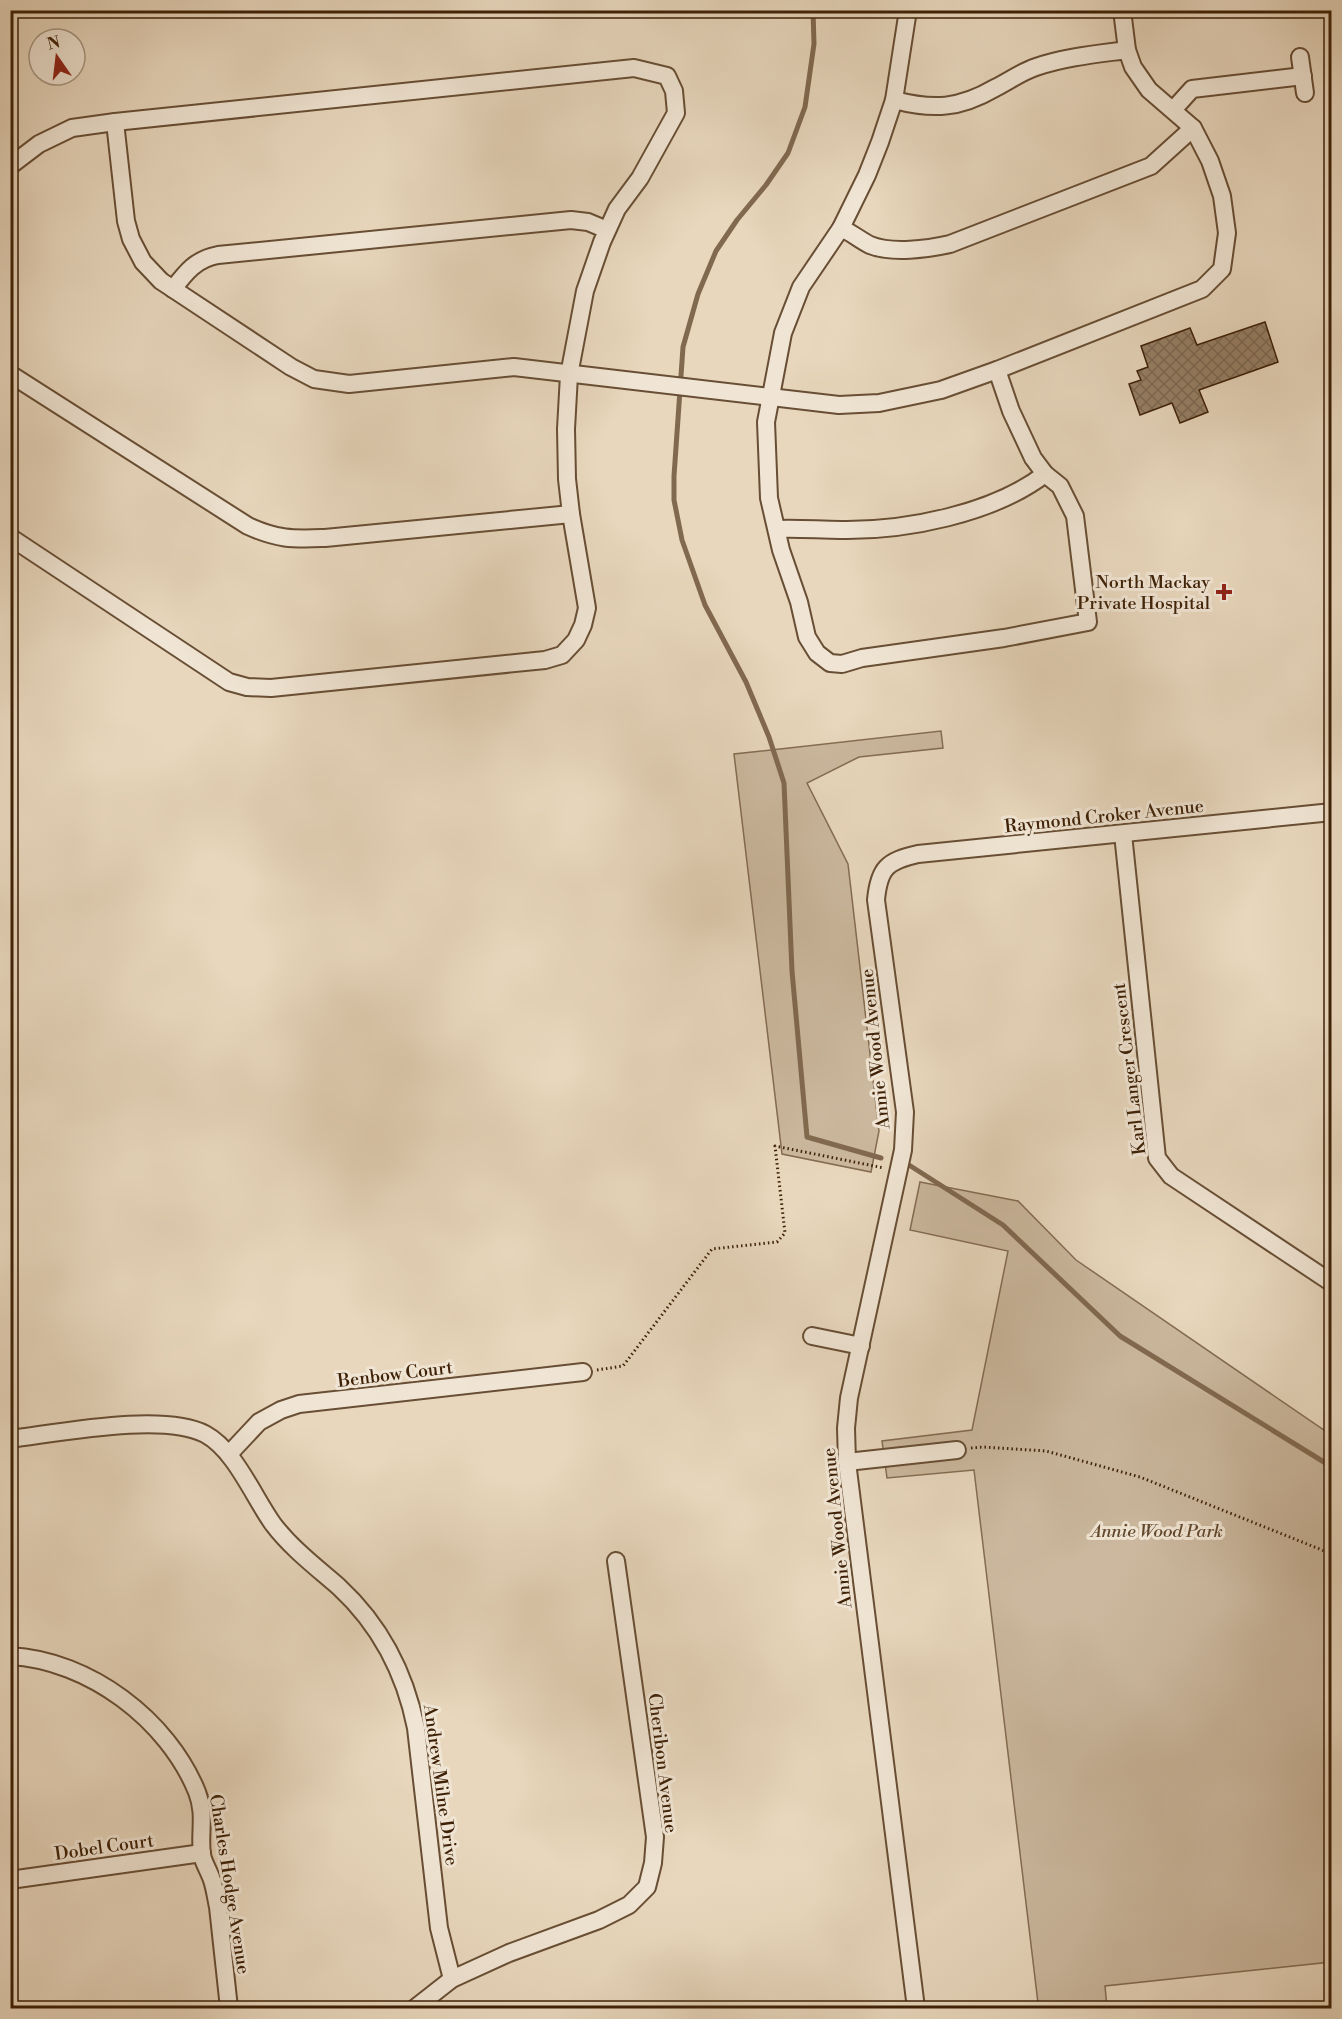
<svg xmlns="http://www.w3.org/2000/svg" width="1342" height="2019" viewBox="0 0 1342 2019" font-family="'Libre Bodoni',serif">
	<style>
		.green { fill: #cbb89e; stroke: #846c52; stroke-width: 1.5 }
		.lines { fill: none; stroke-linecap: round; stroke-linejoin: round }
		.stream { stroke: #81694f; stroke-width: 5 }
		.building { fill: url(#building-cross-hatch); stroke: #3e2107; stroke-width: 1.5 }
		.minor-casing { stroke: #684e34; stroke-width: 20 }
		.path { stroke: #3e2107; stroke-width: 3; stroke-dasharray: 1.5 3; stroke-linecap: butt }
		.minor { stroke: #f0e5d4; stroke-width: 16 }
		.poi-dot { fill: #8f2418; stroke: #f0e5d4; stroke-width: 2 }
		.labels { text-anchor: middle; stroke-width: 6; stroke-linejoin: round; paint-order: stroke }
		.poi-label { font-size: 18px; fill: #3e2107; stroke: #f0e5d4; text-anchor: end }
		.street-label { font-size: 18px; fill: #3e2107; stroke: #f0e5d4 }
		.park-label { font-size: 18px; font-style: italic; fill: #61472d; stroke: #f0e5d4 }
	</style>
	<defs>
		<pattern id="building-cross-hatch" width="8" height="8" patternUnits="userSpaceOnUse" patternTransform="scale(1.5)"><rect width="8" height="8" fill="#968066"/><path d="M0 0l8 8M0 8l8-8" fill="none" stroke="#7c6852"/></pattern>
	</defs>
	<rect width="100%" height="100%" fill="#e8d7bd"/>
	<filter id="stains"><feTurbulence type="fractalNoise" baseFrequency=".00333" numOctaves="4"/><feColorMatrix values="0 0 0 0 .2 0 0 0 0 .09 0 0 0 0 .02 0 0 0 .5 -.17"/></filter>
	<radialGradient id="worn" r=".72"><stop offset=".6" stop-color="#630" stop-opacity="0"/><stop offset="1" stop-color="#630" stop-opacity=".3"/></radialGradient>
	<g class="green">
		<polygon points="941,731 943,748 859,757 807,783 848,864 879,1131 871,1172 782,1154 734,754"/>
		<polygon points="920,1182 1018,1201 1076,1260 1331,1435 1331,1962 1105,1986 1107,2008 1000,2008 1038,2003 974,1470 887,1478 882,1441 972,1430 1008,1251 910,1230"/>
	</g>
	<g class="lines">
		<g class="stream">
			<polyline points="813,10 814,44 805,107 788,153 766,185 737,220 716,251 698,294 683,347 674,476 674,500 682,540 705,605 746,682 769,737 784,783 792,971 807,1137 881,1158"/>
			<polyline points="909,1165 1003,1225 1120,1336 1332,1467"/>
		</g>
	</g>
	<polygon class="building" points="1265,322 1278,362 1199,390 1208,412 1180,423 1172,403 1140,415 1129,384 1141,380 1137,371 1148,367 1141,346 1190,328 1197,345"/>
	<g class="lines">
		<defs>
			<g id="minor">
				<polyline points="908,10 894,100 880,142 867,175 841,228 801,287 783,333 766,422 769,498 781,550 799,602 807,637 817,653 830,663 842,664 862,658 1004,638 1088,622 1075,516 1060,486 1045,474 1033,458 1011,411 997,370"/>
				<polyline points="1300,57 1305,93"/>
				<path d="M894,100C933,110 959,109 995,88C1009,81 1021,72 1036,67C1065,57 1097,54 1127,50"/>
				<polyline points="1173,110 1192,89 1303,76"/>
				<polyline points="115,122 126,221 131,239 143,262 161,281 291,367 314,379 349,384 514,367 839,405 879,403 941,390 997,370 1202,289 1222,269 1227,233 1222,196 1210,161 1193,128 1149,90 1133,67 1127,50 1122,10"/>
				<polyline points="10,166 39,144 72,128 115,122 634,68 667,76 674,91 676,113 640,178 617,209 602,242 585,291 569,375 566,429 567,479 571,514 587,608 583,625 576,640 562,655 545,660 271,688 247,687 229,682 10,537"/>
				<path d="M841,228C852,233 860,240 870,245C892,254 928,249 950,244L1151,166L1193,128"/>
				<path d="M173,289C186,272 196,259 218,255L571,220L588,222L607,230"/>
				<path d="M10,374L248,526C279,540 293,539 325,538L571,514"/>
				<path d="M777,529C798,528 820,530 841,530C905,531 993,514 1045,474"/>
				<polyline points="1123,834 1157,1158 1171,1176 1332,1283"/>
				<polyline points="812,1336 861,1346"/>
				<path d="M10,1439C59,1433 163,1412 205,1434C235,1450 253,1496 273,1524C291,1548 316,1567 339,1587C380,1625 405,1673 416,1728L439,1928L452,1979"/>
				<polyline points="229,1454 259,1422 281,1410 299,1404 583,1372"/>
				<polyline points="847,1462 957,1450"/>
				<path d="M10,1656C89,1660 168,1720 197,1792C206,1815 199,1832 202,1855C204,1864 209,1871 212,1880C215,1889 216,1898 218,1907L229,2008"/>
				<polyline points="10,1880 202,1853"/>
				<polyline points="415,2008 452,1979 509,1953 599,1920 629,1905 647,1887 653,1863 655,1837 616,1561"/>
				<path d="M916,2008L847,1462L846,1428L849,1398L903,1150L905,1112L876,900C879,868 887,861 918,854L1332,812"/>
			</g>
		</defs>
		<use href="#minor" class="minor-casing"/>
		<g class="path">
			<polyline points="597,1370 623,1366 712,1249 777,1242 785,1233 775,1146 884,1168"/>
			<polyline points="971,1448 983,1447 1046,1451 1140,1477 1332,1554"/>
		</g>
		<use href="#minor" class="minor"/>
	</g>
	<path class="poi-dot" d="M1221 583h6v6h6v6h-6v6h-6v-6h-6v-6h6z"/>
	<g class="labels">
		<g class="poi-label">
			<text x="1210" y="588">North Mackay<tspan x="1210" dy="21">Private Hospital</tspan></text>
		</g>
		<g class="street-label">
			<text transform="translate(1104 816) rotate(-6)" y="6">Raymond Croker Avenue</text>
			<text transform="translate(875 1049) rotate(-96)" y="6">Annie Wood Avenue</text>
			<text transform="translate(1129 1069) rotate(-97)" y="6">Karl Langer Crescent</text>
			<text transform="translate(395 1374) rotate(-7)" y="6">Benbow Court</text>
			<text transform="translate(837 1528) rotate(-96)" y="6">Annie Wood Avenue</text>
			<text transform="translate(663 1763) rotate(83)" y="6">Cheribon Avenue</text>
			<text transform="translate(441 1785) rotate(82)" y="6">Andrew Milne Drive</text>
			<text transform="translate(104 1847) rotate(-8)" y="6">Dobel Court</text>
			<text transform="translate(230 1884) rotate(81)" y="6">Charles Hodge Avenue</text>
		</g>
		<g class="park-label">
			<text x="1157" y="1537">Annie Wood Park</text>
		</g>
	</g>
	<rect width="1342" height="2019" fill="none" stroke="#e8d7bd" stroke-width="36"/>
	<rect x="12" y="12" width="1318" height="1995" fill="none" stroke="#3e2107" stroke-width="3"/>
	<rect x="18" y="18" width="1306" height="1983" fill="none" stroke="#3e2107" stroke-width="1.5"/>
	<g transform="translate(57 57) rotate(346)"><circle r="28" fill="#f0e5d4" stroke="#a99782" stroke-width="1.5"/>
	<path d="M0-4.5L10 22L0 15L-10 22Z" fill="#8f2418"/>
	<text y="-9" font-size="16" font-weight="bold" text-anchor="middle" fill="#3e2107">N</text>
	</g>
	<rect width="100%" height="100%" filter="url(#stains)"/>
	<rect width="100%" height="100%" fill="url(#worn)"/>
</svg>
